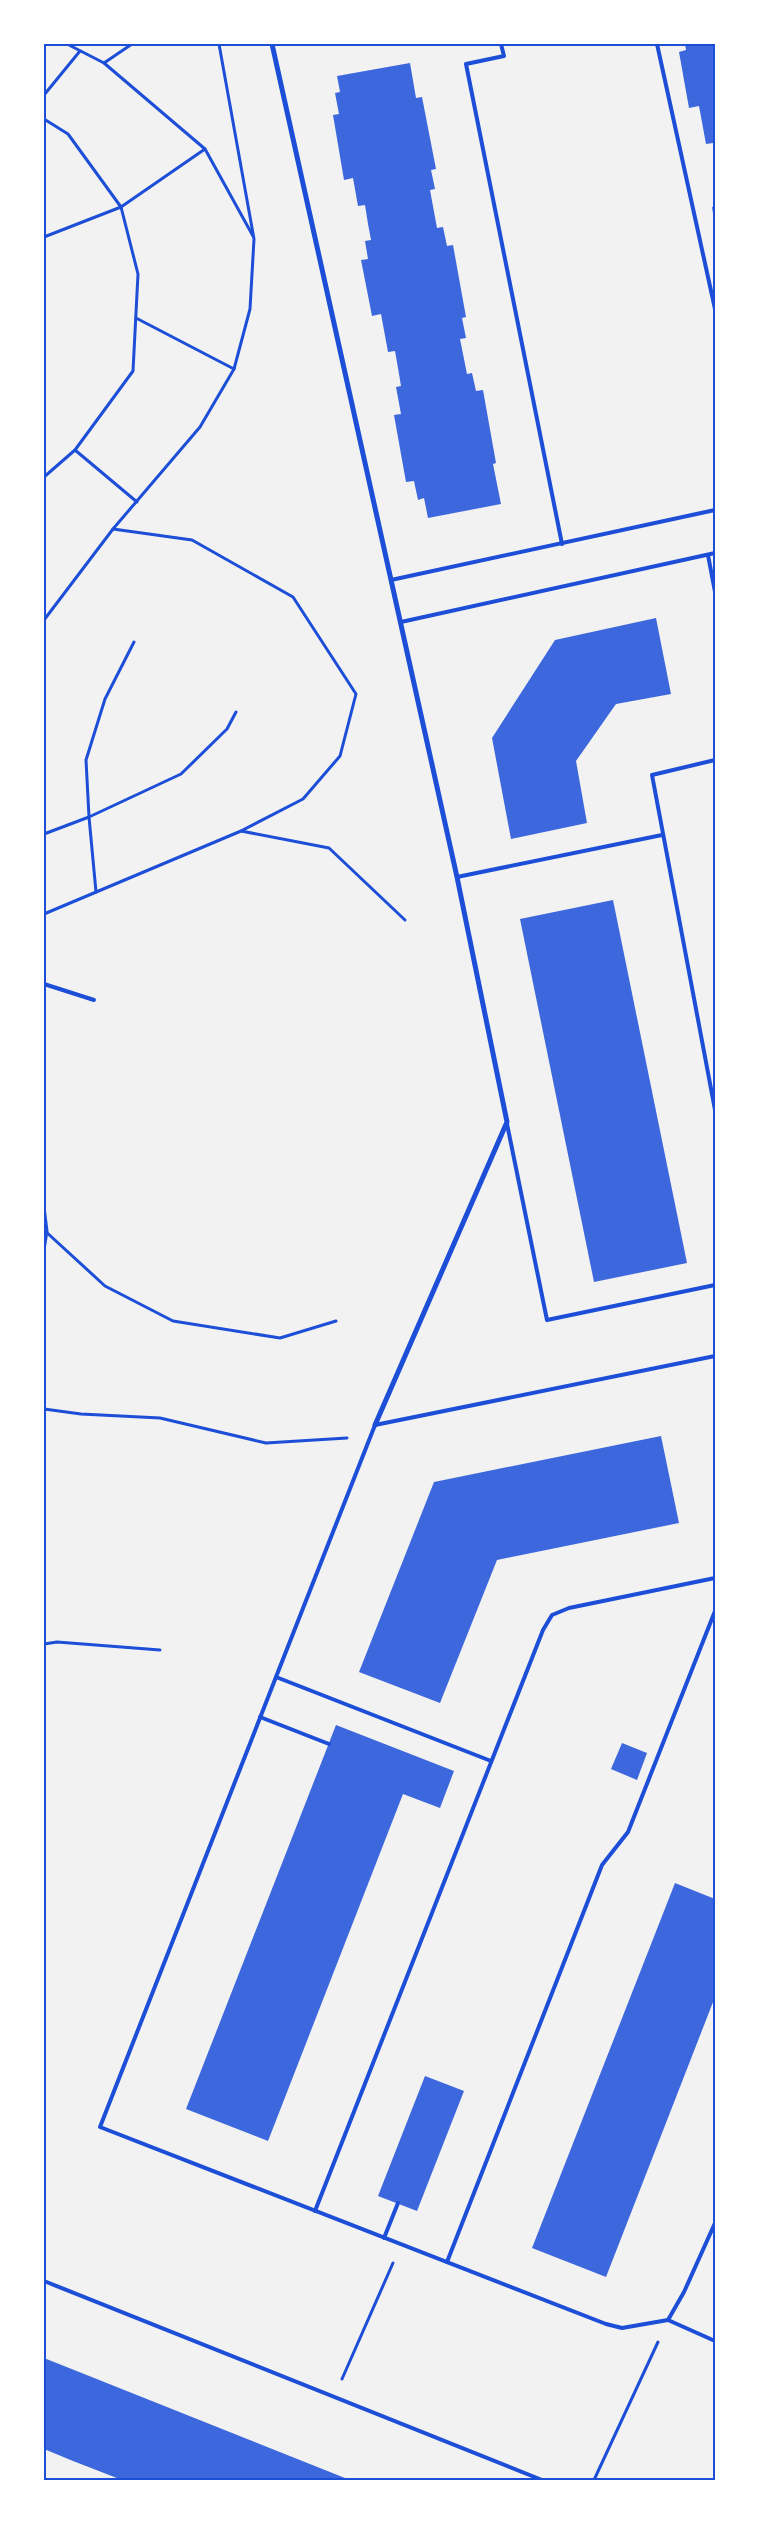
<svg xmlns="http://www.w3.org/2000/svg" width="759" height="2524" viewBox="0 0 759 2524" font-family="Manrope,sans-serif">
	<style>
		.building { fill: #3d67dc }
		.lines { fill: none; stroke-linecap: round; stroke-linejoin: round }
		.path { stroke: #1d4ed8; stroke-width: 3 }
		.service { stroke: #1d4ed8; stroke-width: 4 }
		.minor { stroke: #1d4ed8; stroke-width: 5 }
		.neatline { fill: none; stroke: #1d4ed8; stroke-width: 2 }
	</style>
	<rect width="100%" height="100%" fill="#f2f2f2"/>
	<g class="building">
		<polygon points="685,44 715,44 715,153 713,143 706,144 699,106 689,108 679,52 686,50"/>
		<polygon points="410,63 416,98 422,97 436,169 431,170 435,189 430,190 437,228 443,227 447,246 453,245 466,317 462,318 466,338 460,339 467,374 472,373 476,391 483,390 496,463 493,464 501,504 428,518 424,498 418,500 414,481 406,482 394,415 401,414 396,387 401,386 398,368 395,351 388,352 381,314 372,316 361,260 368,259 365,241 371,240 368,224 365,205 358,206 353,178 344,180 333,115 339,114 335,93 340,92 337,76"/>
		<polygon points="715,206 715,220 714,220 712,207"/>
		<polygon points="656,618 671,694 616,704 576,761 587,823 511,839 492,738 555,640"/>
		<polygon points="613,900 687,1263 594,1282 520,919"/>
		<polygon points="661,1436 679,1523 497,1560 440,1703 359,1672 434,1482"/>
		<polygon points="336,1725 454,1771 440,1808 403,1794 268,2141 186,2109"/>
		<polygon points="622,1743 647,1753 637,1780 611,1769"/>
		<polygon points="675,1883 715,1899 715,1997 606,2277 532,2248"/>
		<polygon points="425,2076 464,2091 417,2211 378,2196"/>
		<polygon points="44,2358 350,2480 122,2480 73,2461 44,2449"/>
	</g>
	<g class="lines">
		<g class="path">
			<polyline points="67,44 104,63 205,149 253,236"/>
			<polyline points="104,63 132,44"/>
			<polyline points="44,95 80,51"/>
			<polyline points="44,119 68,134 121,207 138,274 133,371 75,450 44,477"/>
			<polyline points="44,237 121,207 205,149"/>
			<polyline points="136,318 234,369"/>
			<polyline points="75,450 137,502"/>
			<polyline points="113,529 192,540 293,597 356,694 340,756 303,799 241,831"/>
			<polyline points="44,620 113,529 200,427 234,369 250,309 254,239 219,44"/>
			<polyline points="44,834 89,817 86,760 105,699 134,642"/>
			<polyline points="96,892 89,817 181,774 227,729 236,712"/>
			<polyline points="44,914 241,831 329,848 405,920"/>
			<polyline points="44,1207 47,1231 44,1250"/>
			<polyline points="44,1230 105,1286 173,1321 280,1338 336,1321"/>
			<polyline points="44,1409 81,1414 160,1418 266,1443 347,1438"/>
			<polyline points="44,1644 57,1642 160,1650"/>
			<polyline points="342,2379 393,2263"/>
			<polyline points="594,2480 658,2342"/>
		</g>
		<g class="service">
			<polyline points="501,44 504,56 466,64 562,544"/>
			<polyline points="657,44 715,309"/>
			<polyline points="708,555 715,592"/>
			<polyline points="391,580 715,510"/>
			<polyline points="401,622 715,553"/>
			<polyline points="715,760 652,775 715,1110"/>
			<polyline points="457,877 662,835"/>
			<polyline points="44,984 94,1000"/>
			<polyline points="507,1124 547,1320 715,1285"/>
			<polyline points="276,1677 100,2127 606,2324 622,2328 668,2320"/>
			<polyline points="260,1717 329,1744"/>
			<polyline points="491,1761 276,1677 375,1425 715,1356"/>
			<polyline points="315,2211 543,1630 552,1615 569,1608 715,1578"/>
			<polyline points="715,2223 684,2292 668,2320 715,2341"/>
			<polyline points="384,2238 398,2203"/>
			<polyline points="447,2262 602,1865 628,1832 715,1611"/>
			<polyline points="44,2281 542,2480"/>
		</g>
		<polyline class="minor" points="272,44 457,877 507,1122 375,1425"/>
	</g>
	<rect width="759" height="2524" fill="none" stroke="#ffffff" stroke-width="90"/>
	<rect x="45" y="45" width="669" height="2434" class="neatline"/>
</svg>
